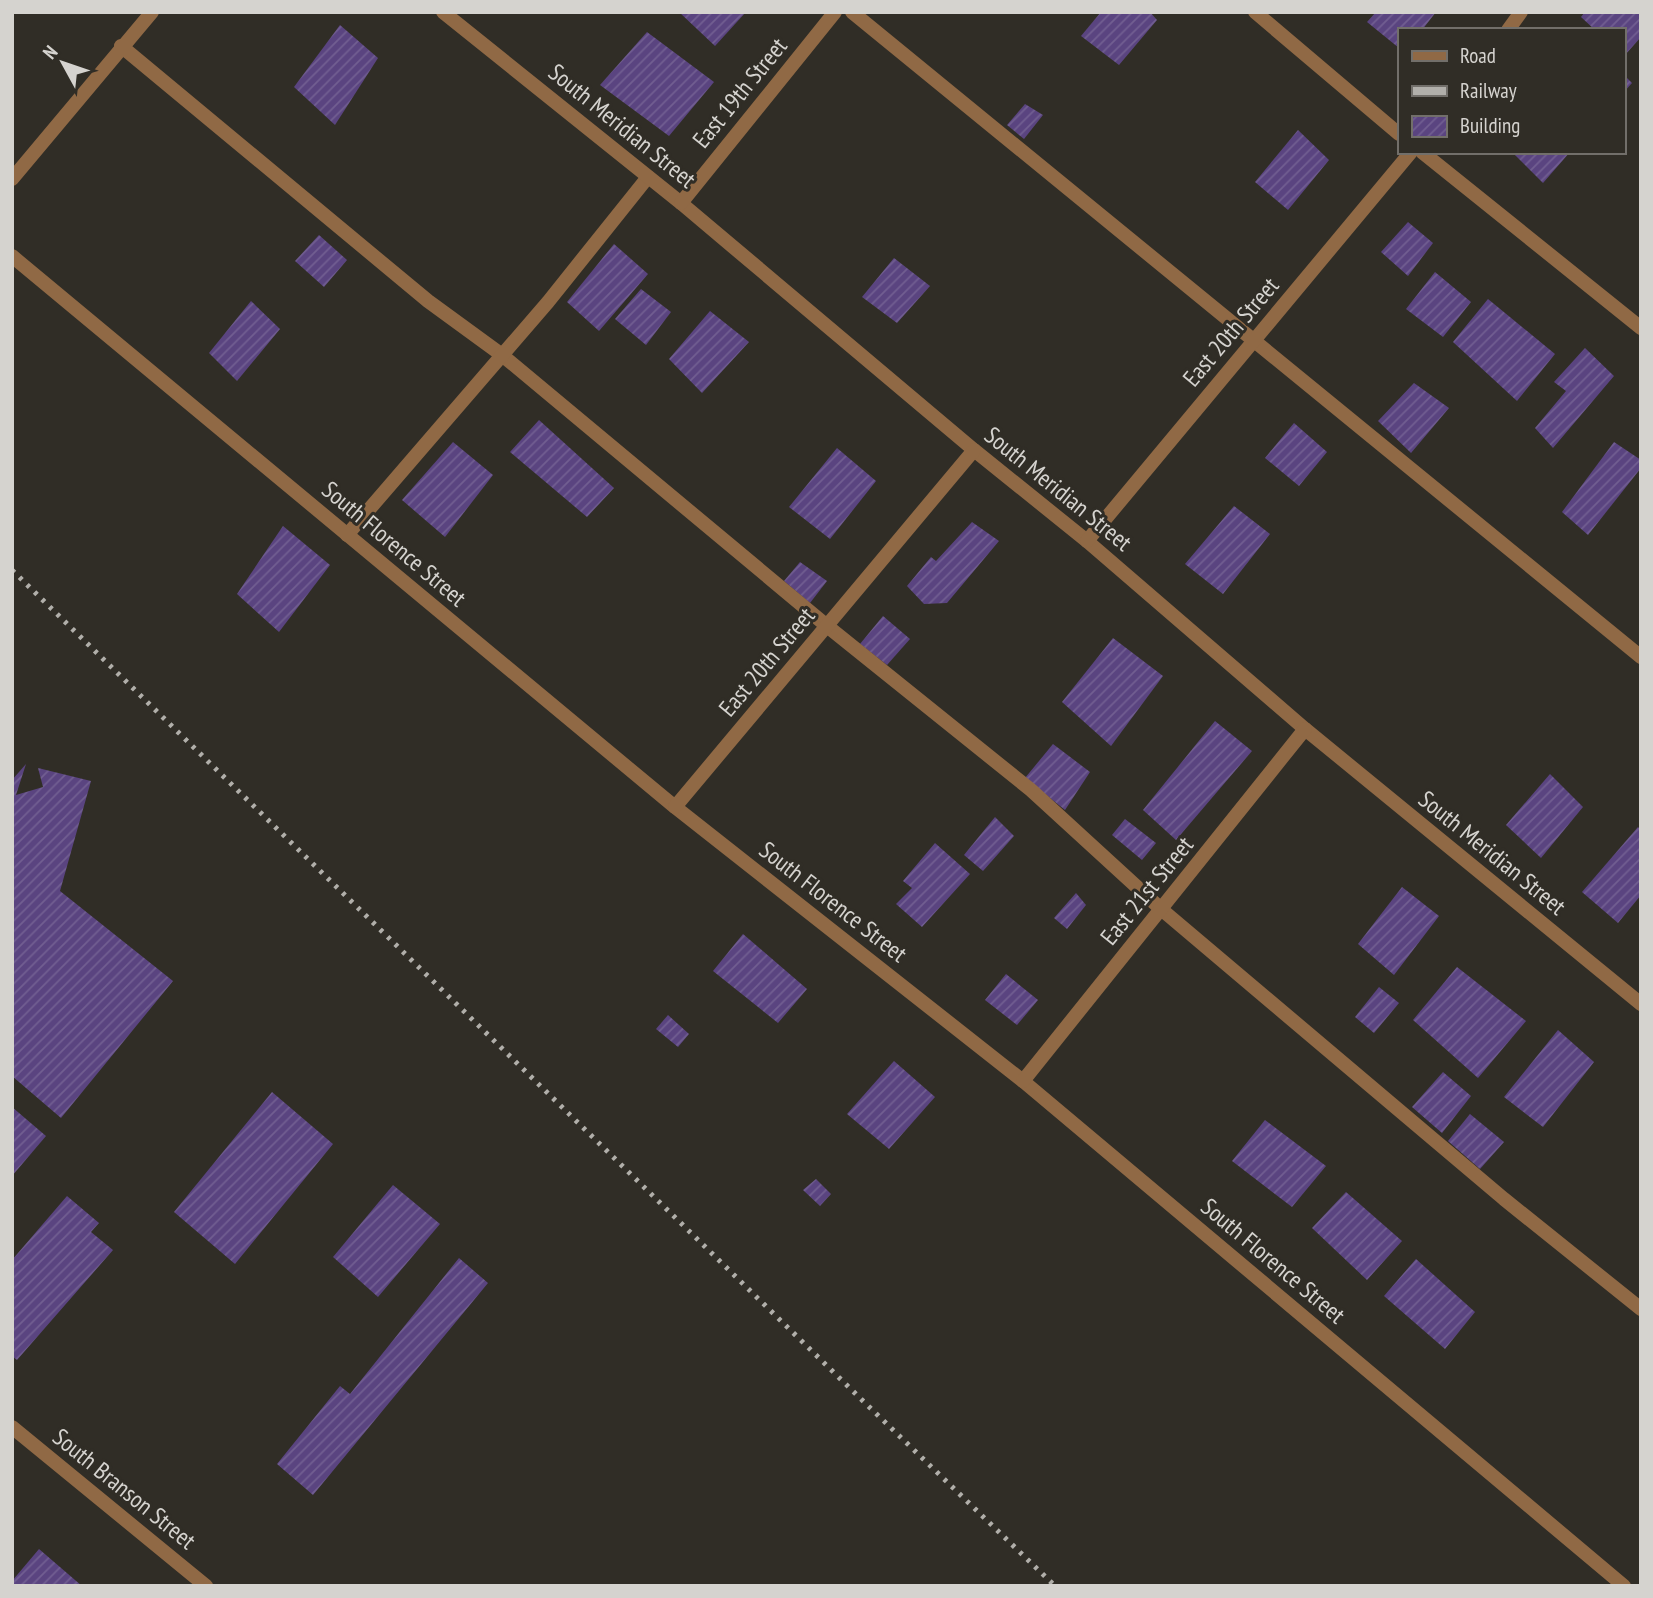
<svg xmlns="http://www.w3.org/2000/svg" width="1653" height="1598" viewBox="0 0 1653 1598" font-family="'PT Sans Narrow',sans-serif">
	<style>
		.building { fill: url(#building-hatch) }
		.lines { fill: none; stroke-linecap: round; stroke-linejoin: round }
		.lane { stroke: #906945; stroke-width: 14 }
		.street { stroke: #906945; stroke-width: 14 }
		.rail { stroke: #b1afaa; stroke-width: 5; stroke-dasharray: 3.5 7; stroke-linecap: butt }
		.labels { text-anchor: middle; stroke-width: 6; stroke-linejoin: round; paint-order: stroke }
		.street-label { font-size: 24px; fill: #d5d3cf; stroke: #302d26 }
	</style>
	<defs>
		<pattern id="building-hatch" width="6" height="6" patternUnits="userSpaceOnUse" patternTransform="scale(1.75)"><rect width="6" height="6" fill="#5a4480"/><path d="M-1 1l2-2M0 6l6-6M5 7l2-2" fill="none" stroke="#715e91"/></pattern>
	</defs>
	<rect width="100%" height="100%" fill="#302d26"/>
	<g class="building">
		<polygon points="679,12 746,12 715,46"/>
		<polygon points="1101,12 1150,12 1157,20 1119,65 1081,36"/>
		<polygon points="1376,12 1436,12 1422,30 1399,30 1399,48 1367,22"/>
		<polygon points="1585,12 1641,12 1641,37 1625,55 1623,53 1623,30 1595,30 1581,17"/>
		<polygon points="340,25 378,58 335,125 294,87"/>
		<polygon points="647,32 714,82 669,136 600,85"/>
		<polygon points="1623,74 1632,83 1623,93"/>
		<polygon points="1025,104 1043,115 1024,139 1007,125"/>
		<polygon points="1298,130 1329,160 1288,210 1255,182"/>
		<polygon points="1512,152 1570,152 1543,183"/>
		<polygon points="1408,222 1433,243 1408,276 1381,252"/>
		<polygon points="319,235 347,260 324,287 295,261"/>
		<polygon points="614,244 648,274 599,331 567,302"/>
		<polygon points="894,258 930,286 897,323 862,297"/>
		<polygon points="1435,272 1471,302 1443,337 1406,309"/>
		<polygon points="641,289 671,312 646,345 615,319"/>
		<polygon points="1488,299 1555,354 1517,401 1453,342"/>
		<polygon points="251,301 280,329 237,381 209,353"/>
		<polygon points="710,311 749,342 702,393 669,359"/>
		<polygon points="1585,348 1614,376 1553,448 1535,428 1566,391 1554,382"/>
		<polygon points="1414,383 1449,408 1411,453 1378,421"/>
		<polygon points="539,420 614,488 587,517 510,452"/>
		<polygon points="1294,423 1327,452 1299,486 1265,458"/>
		<polygon points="453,442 493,475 445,537 402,500"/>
		<polygon points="1614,442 1641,460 1641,468 1588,535 1562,512"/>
		<polygon points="837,448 876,481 830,539 789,507"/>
		<polygon points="1234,506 1270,534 1223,594 1185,564"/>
		<polygon points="972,522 999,541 947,603 924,604 907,586 931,557 936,561"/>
		<polygon points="283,526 330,565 279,632 237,594"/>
		<polygon points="800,562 827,581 810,603 784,581"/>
		<polygon points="883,616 910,639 887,665 860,644"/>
		<polygon points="1113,638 1163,676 1111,746 1062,702"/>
		<polygon points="1215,721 1252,751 1176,840 1143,810"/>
		<polygon points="1053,744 1090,772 1065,810 1025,778"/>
		<polygon points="26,764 16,795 43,787 38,768 91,781 60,891 173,981 61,1118 12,1076 12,780"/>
		<polygon points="1550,774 1583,807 1541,858 1506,825"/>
		<polygon points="995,817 1014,836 983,871 964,855"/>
		<polygon points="1125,819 1156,843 1142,860 1112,835"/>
		<polygon points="1638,827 1641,830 1641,895 1618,923 1582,892"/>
		<polygon points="935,843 970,874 922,927 896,904 912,888 903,881"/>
		<polygon points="1402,887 1439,916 1394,975 1358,944"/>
		<polygon points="1076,893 1086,905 1067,929 1054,918"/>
		<polygon points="743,934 807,989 778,1023 713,971"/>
		<polygon points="1457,967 1526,1021 1478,1078 1413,1020"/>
		<polygon points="1006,974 1038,1000 1017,1025 985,1000"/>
		<polygon points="1379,987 1399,1003 1374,1033 1355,1017"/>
		<polygon points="668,1015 689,1034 678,1047 656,1029"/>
		<polygon points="1558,1030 1594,1062 1543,1127 1504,1097"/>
		<polygon points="894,1061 935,1097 889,1149 847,1114"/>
		<polygon points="1443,1072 1471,1096 1442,1133 1412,1107"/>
		<polygon points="272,1092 333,1144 235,1264 174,1212"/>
		<polygon points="12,1107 46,1136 12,1176"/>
		<polygon points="1470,1114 1504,1142 1480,1169 1448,1141"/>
		<polygon points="1265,1120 1326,1166 1292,1207 1232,1161"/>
		<polygon points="816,1179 831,1194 820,1206 803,1190"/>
		<polygon points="393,1185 440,1224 378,1297 333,1257"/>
		<polygon points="1346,1192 1402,1241 1367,1280 1312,1228"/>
		<polygon points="67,1196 99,1223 91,1232 113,1250 17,1360 12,1356 12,1260"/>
		<polygon points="459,1258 488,1283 313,1495 277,1464 340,1386 350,1394"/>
		<polygon points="1416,1259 1475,1312 1445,1349 1384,1296"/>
		<polygon points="39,1549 82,1586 12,1586 12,1581"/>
	</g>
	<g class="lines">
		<g class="lane">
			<polyline points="852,12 1641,657"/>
			<polyline points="121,46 428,301 502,355 827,626 1031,790 1161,909 1504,1199 1641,1309"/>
			<polyline points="347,535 548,302 648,177"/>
		</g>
		<g class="street">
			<polyline points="443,12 681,203 974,450 1087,541 1305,729 1641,1004"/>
			<polyline points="1255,12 1399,134"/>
			<polyline points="1508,30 1521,12"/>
			<polyline points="1422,152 1641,328"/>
			<polyline points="12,179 152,12"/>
			<polyline points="681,203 835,12"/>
			<polyline points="12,256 675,807 1023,1081 1624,1586"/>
			<polyline points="1087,541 1411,152"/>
			<polyline points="675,807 974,450"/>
			<polyline points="1023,1081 1305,729"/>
			<polyline points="12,1427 206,1586"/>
		</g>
		<polyline class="rail" points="12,570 861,1399 1055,1586"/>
	</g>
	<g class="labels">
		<g class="street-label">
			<text transform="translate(740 93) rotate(-51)" y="8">East 19th Street</text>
			<text transform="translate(622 126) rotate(39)" y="8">South Meridian Street</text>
			<text transform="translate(1231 332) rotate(-50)" y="8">East 20th Street</text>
			<text transform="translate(1058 489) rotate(39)" y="8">South Meridian Street</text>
			<text transform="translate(394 544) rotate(40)" y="8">South Florence Street</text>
			<text transform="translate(767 662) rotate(-50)" y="8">East 20th Street</text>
			<text transform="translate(1492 853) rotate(39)" y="8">South Meridian Street</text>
			<text transform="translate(1147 891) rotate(-51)" y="8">East 21st Street</text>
			<text transform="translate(833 902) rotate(38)" y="8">South Florence Street</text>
			<text transform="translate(1273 1261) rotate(40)" y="8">South Florence Street</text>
			<text transform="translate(124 1489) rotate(39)" y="8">South Branson Street</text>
		</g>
	</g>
	<rect width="1653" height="1598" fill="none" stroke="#d5d3cf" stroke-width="28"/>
	<rect x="1398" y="28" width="228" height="126" fill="#302d26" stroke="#726f6a" stroke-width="2"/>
	<rect x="1412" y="51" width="35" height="10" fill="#906945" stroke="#726f6a" stroke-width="2"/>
	<text x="1460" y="63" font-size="21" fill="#d5d3cf">Road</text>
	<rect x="1412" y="86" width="35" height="10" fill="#b1afaa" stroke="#726f6a" stroke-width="2"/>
	<text x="1460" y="98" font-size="21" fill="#d5d3cf">Railway</text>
	<rect x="1412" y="116" width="35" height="21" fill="url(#building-hatch)" stroke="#726f6a" stroke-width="2"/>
	<text x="1460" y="133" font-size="21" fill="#d5d3cf">Building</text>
	<g transform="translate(63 63) rotate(310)" stroke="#302d26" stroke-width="5" paint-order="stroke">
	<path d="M0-5L12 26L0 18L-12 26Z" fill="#d5d3cf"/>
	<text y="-10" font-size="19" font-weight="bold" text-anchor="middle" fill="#d5d3cf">N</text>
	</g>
</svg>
